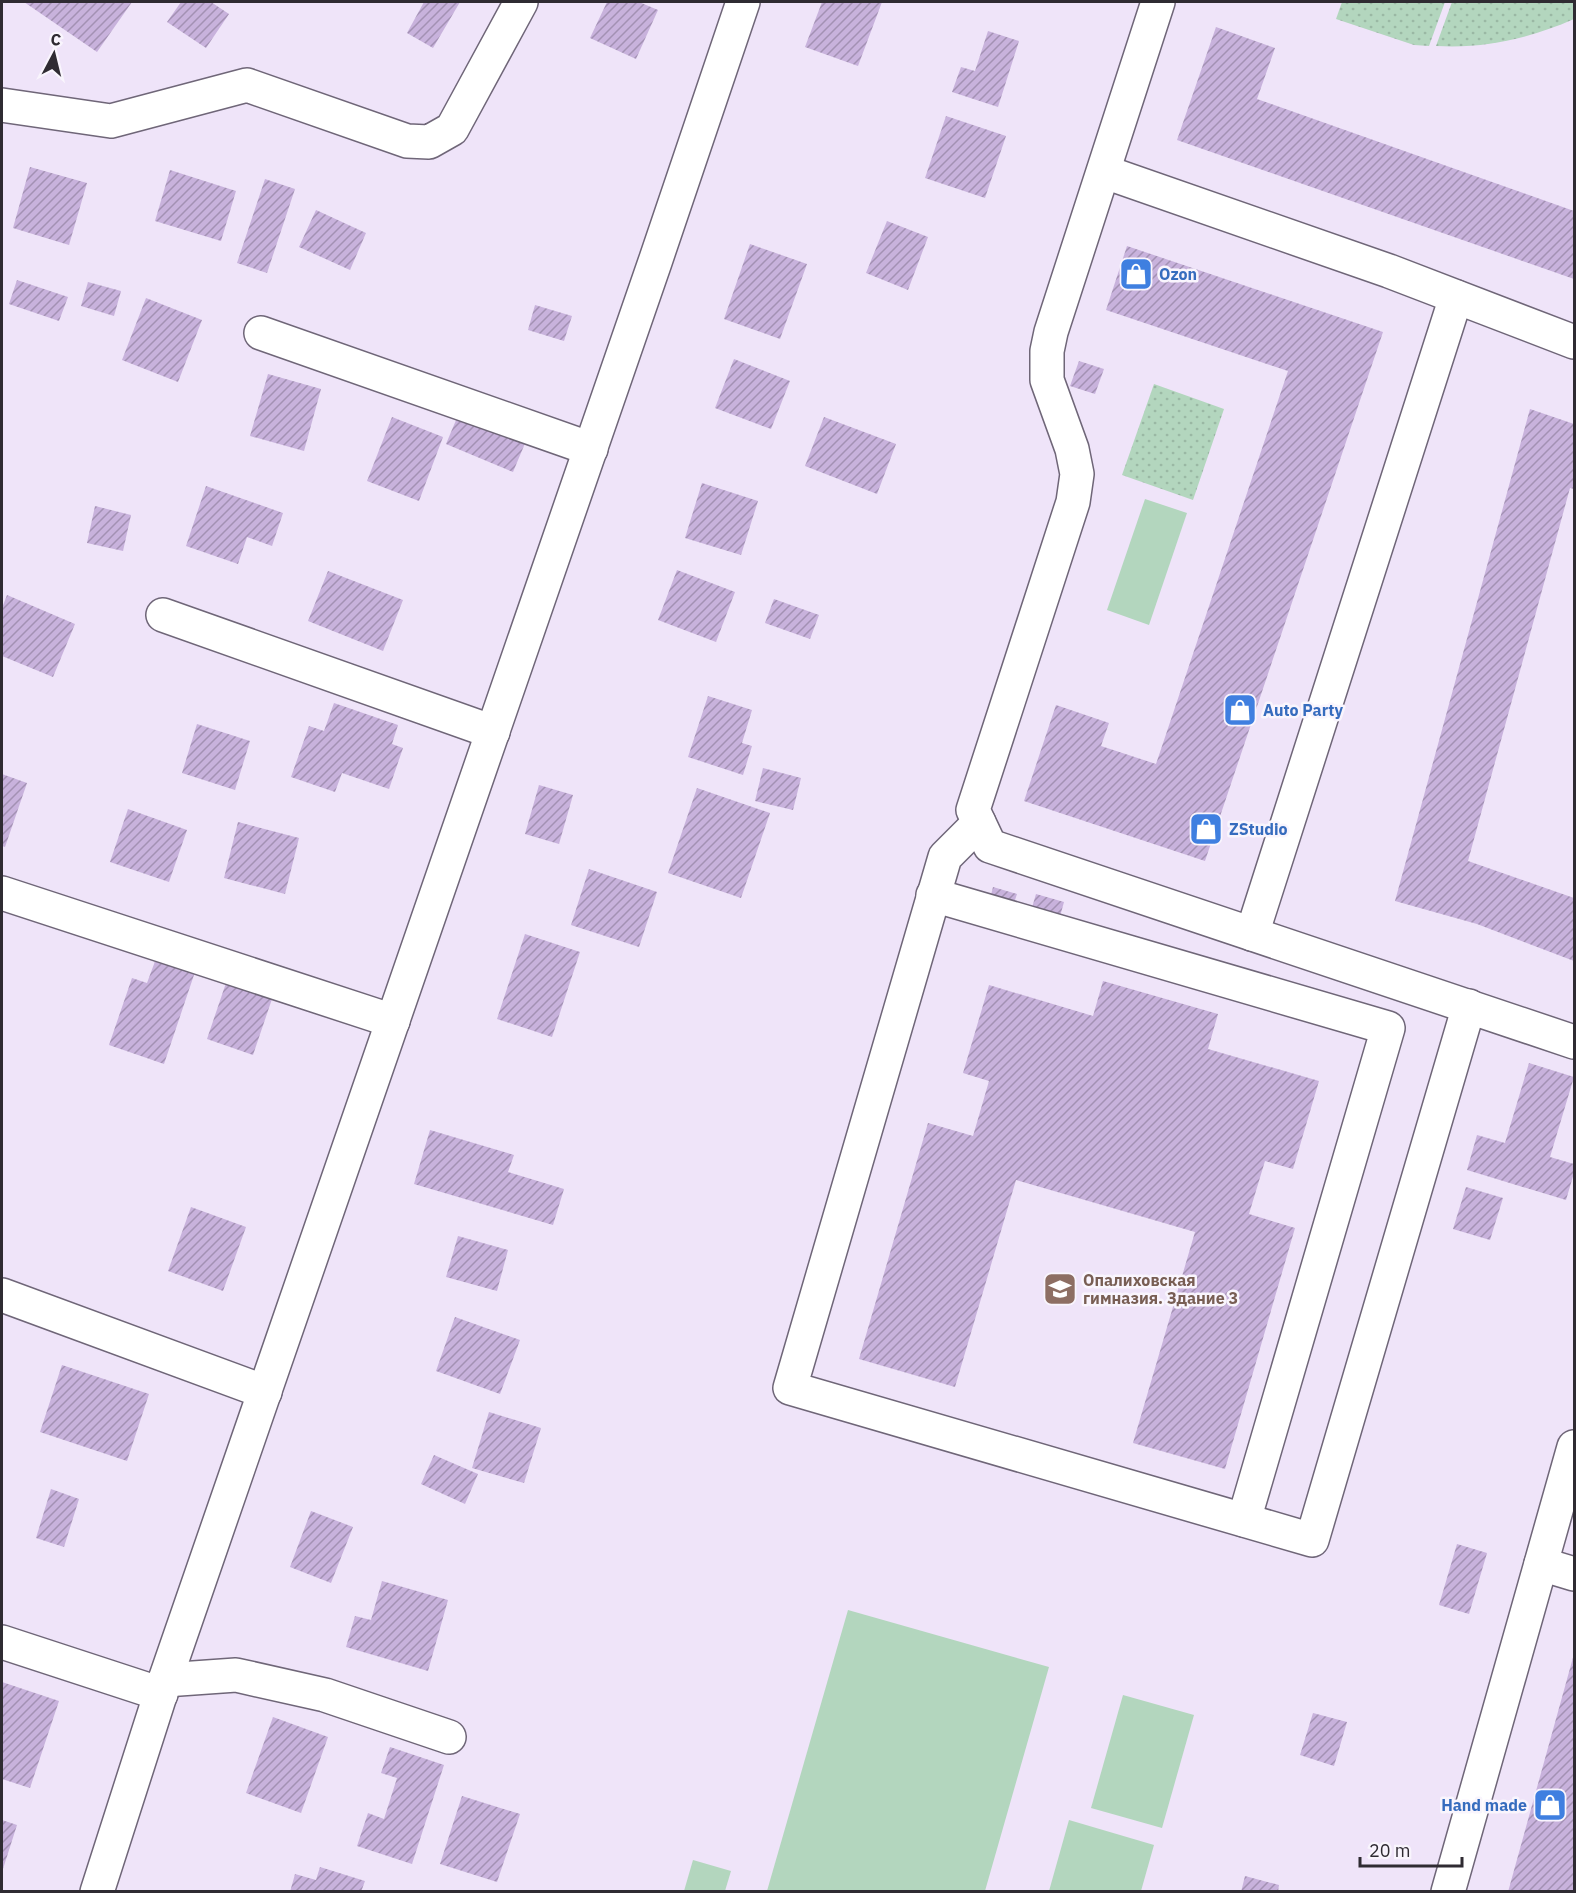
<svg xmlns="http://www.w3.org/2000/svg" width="1576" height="1893" viewBox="0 0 1576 1893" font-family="'IBM Plex Sans',sans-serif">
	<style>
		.grass { fill: url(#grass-dots) }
		.pitch { fill: #b3d6be }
		.building { fill: url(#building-hatch) }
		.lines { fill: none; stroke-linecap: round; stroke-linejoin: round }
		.minor-casing { stroke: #6f6678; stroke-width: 36 }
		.minor { stroke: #fff; stroke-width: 33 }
		.labels { text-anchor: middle; stroke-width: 5; stroke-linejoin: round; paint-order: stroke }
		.shop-label { font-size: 16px; font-weight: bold; fill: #366cbe; stroke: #f9f5fd; text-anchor: start }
		.education-label { font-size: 16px; font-weight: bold; fill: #785e54; stroke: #f9f5fd; text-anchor: start }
	</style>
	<defs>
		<pattern id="grass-dots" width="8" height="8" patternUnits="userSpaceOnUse" patternTransform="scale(1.5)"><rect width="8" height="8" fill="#b3d6be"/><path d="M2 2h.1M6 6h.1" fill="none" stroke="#9ab8a4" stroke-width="1.8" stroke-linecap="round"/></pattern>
		<pattern id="building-hatch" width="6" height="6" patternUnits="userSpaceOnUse" patternTransform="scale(1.5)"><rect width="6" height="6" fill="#c8b2dc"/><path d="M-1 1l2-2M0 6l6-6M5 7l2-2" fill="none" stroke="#a391b3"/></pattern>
	</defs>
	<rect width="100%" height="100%" fill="#efe4f9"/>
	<g class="grass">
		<polygon points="1342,2 1445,2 1429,46 1414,45 1336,19"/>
		<path d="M1452,2H1574V19C1531,38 1485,49 1436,46Z"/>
		<polygon points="1154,384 1224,409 1193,500 1122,475"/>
	</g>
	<g class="pitch">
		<polygon points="1145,499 1187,513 1149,625 1107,610"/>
		<polygon points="848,1610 1049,1667 985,1891 767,1891"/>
		<polygon points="1123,1695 1194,1715 1162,1828 1091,1808"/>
		<polygon points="1069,1820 1154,1845 1141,1891 1049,1891"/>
		<polygon points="693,1860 731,1871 725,1891 684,1891"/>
	</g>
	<g class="building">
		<polygon points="24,2 132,2 97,52"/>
		<polygon points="181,2 211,2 229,14 206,48 167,22"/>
		<polygon points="424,2 460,2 433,48 407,33"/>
		<polygon points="607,2 639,2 658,10 636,59 590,38"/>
		<polygon points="822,2 882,2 858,66 805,47"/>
		<polygon points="1216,27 1275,48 1257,99 1574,211 1574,279 1177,140"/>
		<polygon points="988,31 1019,41 998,107 952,92 961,67 975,71"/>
		<polygon points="946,116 1006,136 985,198 925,178"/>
		<polygon points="30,167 87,183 69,245 13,228"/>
		<polygon points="170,170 236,191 221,241 155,221"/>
		<polygon points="265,179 295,189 267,273 237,263"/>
		<polygon points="316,210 366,233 350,270 299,247"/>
		<polygon points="887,221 928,237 908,290 866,273"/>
		<polygon points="750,244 807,264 780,339 724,319"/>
		<polygon points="1127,246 1383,332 1205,861 1024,801 1056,705 1109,723 1101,746 1156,764 1288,371 1106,310"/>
		<polygon points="17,280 68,297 59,321 9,304"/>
		<polygon points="88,282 121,291 114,316 81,306"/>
		<polygon points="146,298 202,320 178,382 122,360"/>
		<polygon points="535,305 572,316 564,341 528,330"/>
		<polygon points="734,359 790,381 771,429 715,408"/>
		<polygon points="1079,361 1104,369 1095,394 1070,386"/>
		<polygon points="268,374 321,389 304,451 250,436"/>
		<polygon points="1530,409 1574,424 1574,489 1570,488 1468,861 1574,898 1574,961 1477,924 1395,901"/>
		<polygon points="459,413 526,441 513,472 446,444"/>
		<polygon points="392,417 443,437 419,501 367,481"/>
		<polygon points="824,417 896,444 877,494 805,466"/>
		<polygon points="702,483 758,501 741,555 685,538"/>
		<polygon points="206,486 283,513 272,546 247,537 238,564 186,546"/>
		<polygon points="95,506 131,515 123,551 87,543"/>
		<polygon points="677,570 735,592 716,642 658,620"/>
		<polygon points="328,571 403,600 383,651 308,621"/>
		<polygon points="7,595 75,624 53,677 2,656 2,608"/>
		<polygon points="774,599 819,615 810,639 765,623"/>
		<polygon points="708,696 752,710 742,743 752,746 743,775 688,757"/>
		<polygon points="334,703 398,725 392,744 403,748 389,789 342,773 335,792 291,777 309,726 324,731"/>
		<polygon points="197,724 250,741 235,790 182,773"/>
		<polygon points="763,768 801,778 793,810 755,801"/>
		<polygon points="2,774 27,783 5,847 2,846"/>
		<polygon points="539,785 573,795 559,844 525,834"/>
		<polygon points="697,788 770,813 741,898 668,873"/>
		<polygon points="128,809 187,830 169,882 110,862"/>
		<polygon points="238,822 299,838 285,894 224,878"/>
		<polygon points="589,869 657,892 639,947 571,925"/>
		<polygon points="993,887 1017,894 1013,906 990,899"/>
		<polygon points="1036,894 1064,902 1057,927 1029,918"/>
		<polygon points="525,934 580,952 552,1037 497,1019"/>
		<polygon points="157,956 196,969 164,1064 109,1045 132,978 147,983"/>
		<polygon points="227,980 273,996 253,1055 207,1039"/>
		<polygon points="1103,981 1218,1014 1208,1049 1319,1081 1293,1169 1265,1161 1249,1214 1295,1228 1225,1469 1133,1443 1195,1232 1016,1180 955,1387 859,1359 928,1123 973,1136 989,1081 963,1073 989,985 1093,1016"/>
		<polygon points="1529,1063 1574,1077 1550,1157 1574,1164 1574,1173 1566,1200 1467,1170 1477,1135 1505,1143"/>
		<polygon points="430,1130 514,1155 508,1172 564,1189 553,1225 414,1184"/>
		<polygon points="1466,1187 1503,1198 1490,1240 1453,1229"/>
		<polygon points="191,1207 246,1227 223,1291 168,1271"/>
		<polygon points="458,1236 508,1250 497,1291 446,1277"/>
		<polygon points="455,1317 520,1340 500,1394 436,1371"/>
		<polygon points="62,1365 149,1394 127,1461 40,1432"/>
		<polygon points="489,1412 541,1428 524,1483 472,1468"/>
		<polygon points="434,1455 478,1474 465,1504 421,1484"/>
		<polygon points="51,1489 79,1499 64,1547 36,1538"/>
		<polygon points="311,1511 353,1527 331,1583 290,1567"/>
		<polygon points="1457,1544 1487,1553 1469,1614 1439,1605"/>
		<polygon points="382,1581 448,1600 428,1671 346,1647 355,1616 371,1620"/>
		<polygon points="1574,1654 1574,1892 1508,1892"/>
		<polygon points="2,1682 59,1701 30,1788 2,1779"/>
		<polygon points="1313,1713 1347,1722 1334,1766 1300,1755"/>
		<polygon points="273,1717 328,1737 301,1813 246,1793"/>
		<polygon points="390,1747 444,1765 412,1864 357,1846 368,1813 384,1819 397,1778 381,1773"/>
		<polygon points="462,1796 520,1814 497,1882 440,1864"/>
		<polygon points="2,1820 17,1825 2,1872"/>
		<polygon points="320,1867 365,1881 361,1892 290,1892 295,1874 316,1880"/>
		<polygon points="1245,1876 1279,1885 1278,1892 1241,1892"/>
	</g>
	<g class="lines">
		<defs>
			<g id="minor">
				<polyline points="1158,2 1051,332 1047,351 1047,380 1072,449 1077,474 1073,502 973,810 990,846 1574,1042"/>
				<polyline points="2,105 111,121 247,85 407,141 429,142 452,129 521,2"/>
				<polyline points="1105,172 1389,271 1574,342"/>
				<polyline points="261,333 591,449"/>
				<polyline points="163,615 493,732"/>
				<polyline points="979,823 945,857 790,1388 1312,1540 1469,1006"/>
				<polyline points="2,893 393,1021"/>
				<polyline points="933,895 1388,1028 1244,1520"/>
				<polyline points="1252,934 1456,297"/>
				<polyline points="2,1295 265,1392"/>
				<polyline points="1541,1564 1574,1574"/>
				<polyline points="2,1642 161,1694"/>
				<polyline points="165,1680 236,1675 325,1695 449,1737"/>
				<polyline points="97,1892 165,1680 655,262 743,2"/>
				<polyline points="1448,1892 1574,1447"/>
			</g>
		</defs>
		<use href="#minor" class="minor-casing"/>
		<use href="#minor" class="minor"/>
	</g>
	<defs>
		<symbol id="shop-square" viewBox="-11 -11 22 22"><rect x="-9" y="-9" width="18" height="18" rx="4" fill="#3f7fe0" stroke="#f9f5fd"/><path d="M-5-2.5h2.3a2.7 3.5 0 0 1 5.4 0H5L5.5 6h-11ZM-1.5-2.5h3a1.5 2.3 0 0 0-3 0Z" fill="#fff"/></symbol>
		<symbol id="school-square" viewBox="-11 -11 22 22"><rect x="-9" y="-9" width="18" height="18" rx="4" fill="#8d6e63" stroke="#f9f5fd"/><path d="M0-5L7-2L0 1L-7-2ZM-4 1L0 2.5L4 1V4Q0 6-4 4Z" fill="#fff"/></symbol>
	</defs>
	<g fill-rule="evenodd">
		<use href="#shop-square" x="1117" y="255" width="38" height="38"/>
		<use href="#shop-square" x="1221" y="691" width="38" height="38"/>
		<use href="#shop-square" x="1187" y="810" width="38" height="38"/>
		<use href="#school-square" x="1041" y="1270" width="38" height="38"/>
		<use href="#shop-square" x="1531" y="1786" width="38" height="38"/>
	</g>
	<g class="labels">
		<g class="shop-label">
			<text x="1159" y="280">Ozon</text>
			<text x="1263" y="716">Auto Party</text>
			<text x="1229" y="835">ZStudio</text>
			<text x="1527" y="1811" text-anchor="end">Hand made</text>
		</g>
		<g class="education-label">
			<text x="1083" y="1286">Опалиховская<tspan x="1083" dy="18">гимназия. Здание 3</tspan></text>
		</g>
	</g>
	<rect width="1576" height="1893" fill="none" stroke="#2f2b32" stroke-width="6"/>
	<g transform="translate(54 54) rotate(7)" stroke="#f9f5fd" stroke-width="4.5" paint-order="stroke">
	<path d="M0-4.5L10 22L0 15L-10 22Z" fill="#2f2b32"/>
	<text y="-9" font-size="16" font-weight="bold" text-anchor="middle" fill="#2f2b32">С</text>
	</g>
	<path d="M1360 1857v9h102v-9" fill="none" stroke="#2f2b32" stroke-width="3"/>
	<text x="1369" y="1857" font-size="18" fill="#2f2b32" stroke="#f9f5fd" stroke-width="4.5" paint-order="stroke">20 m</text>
</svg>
